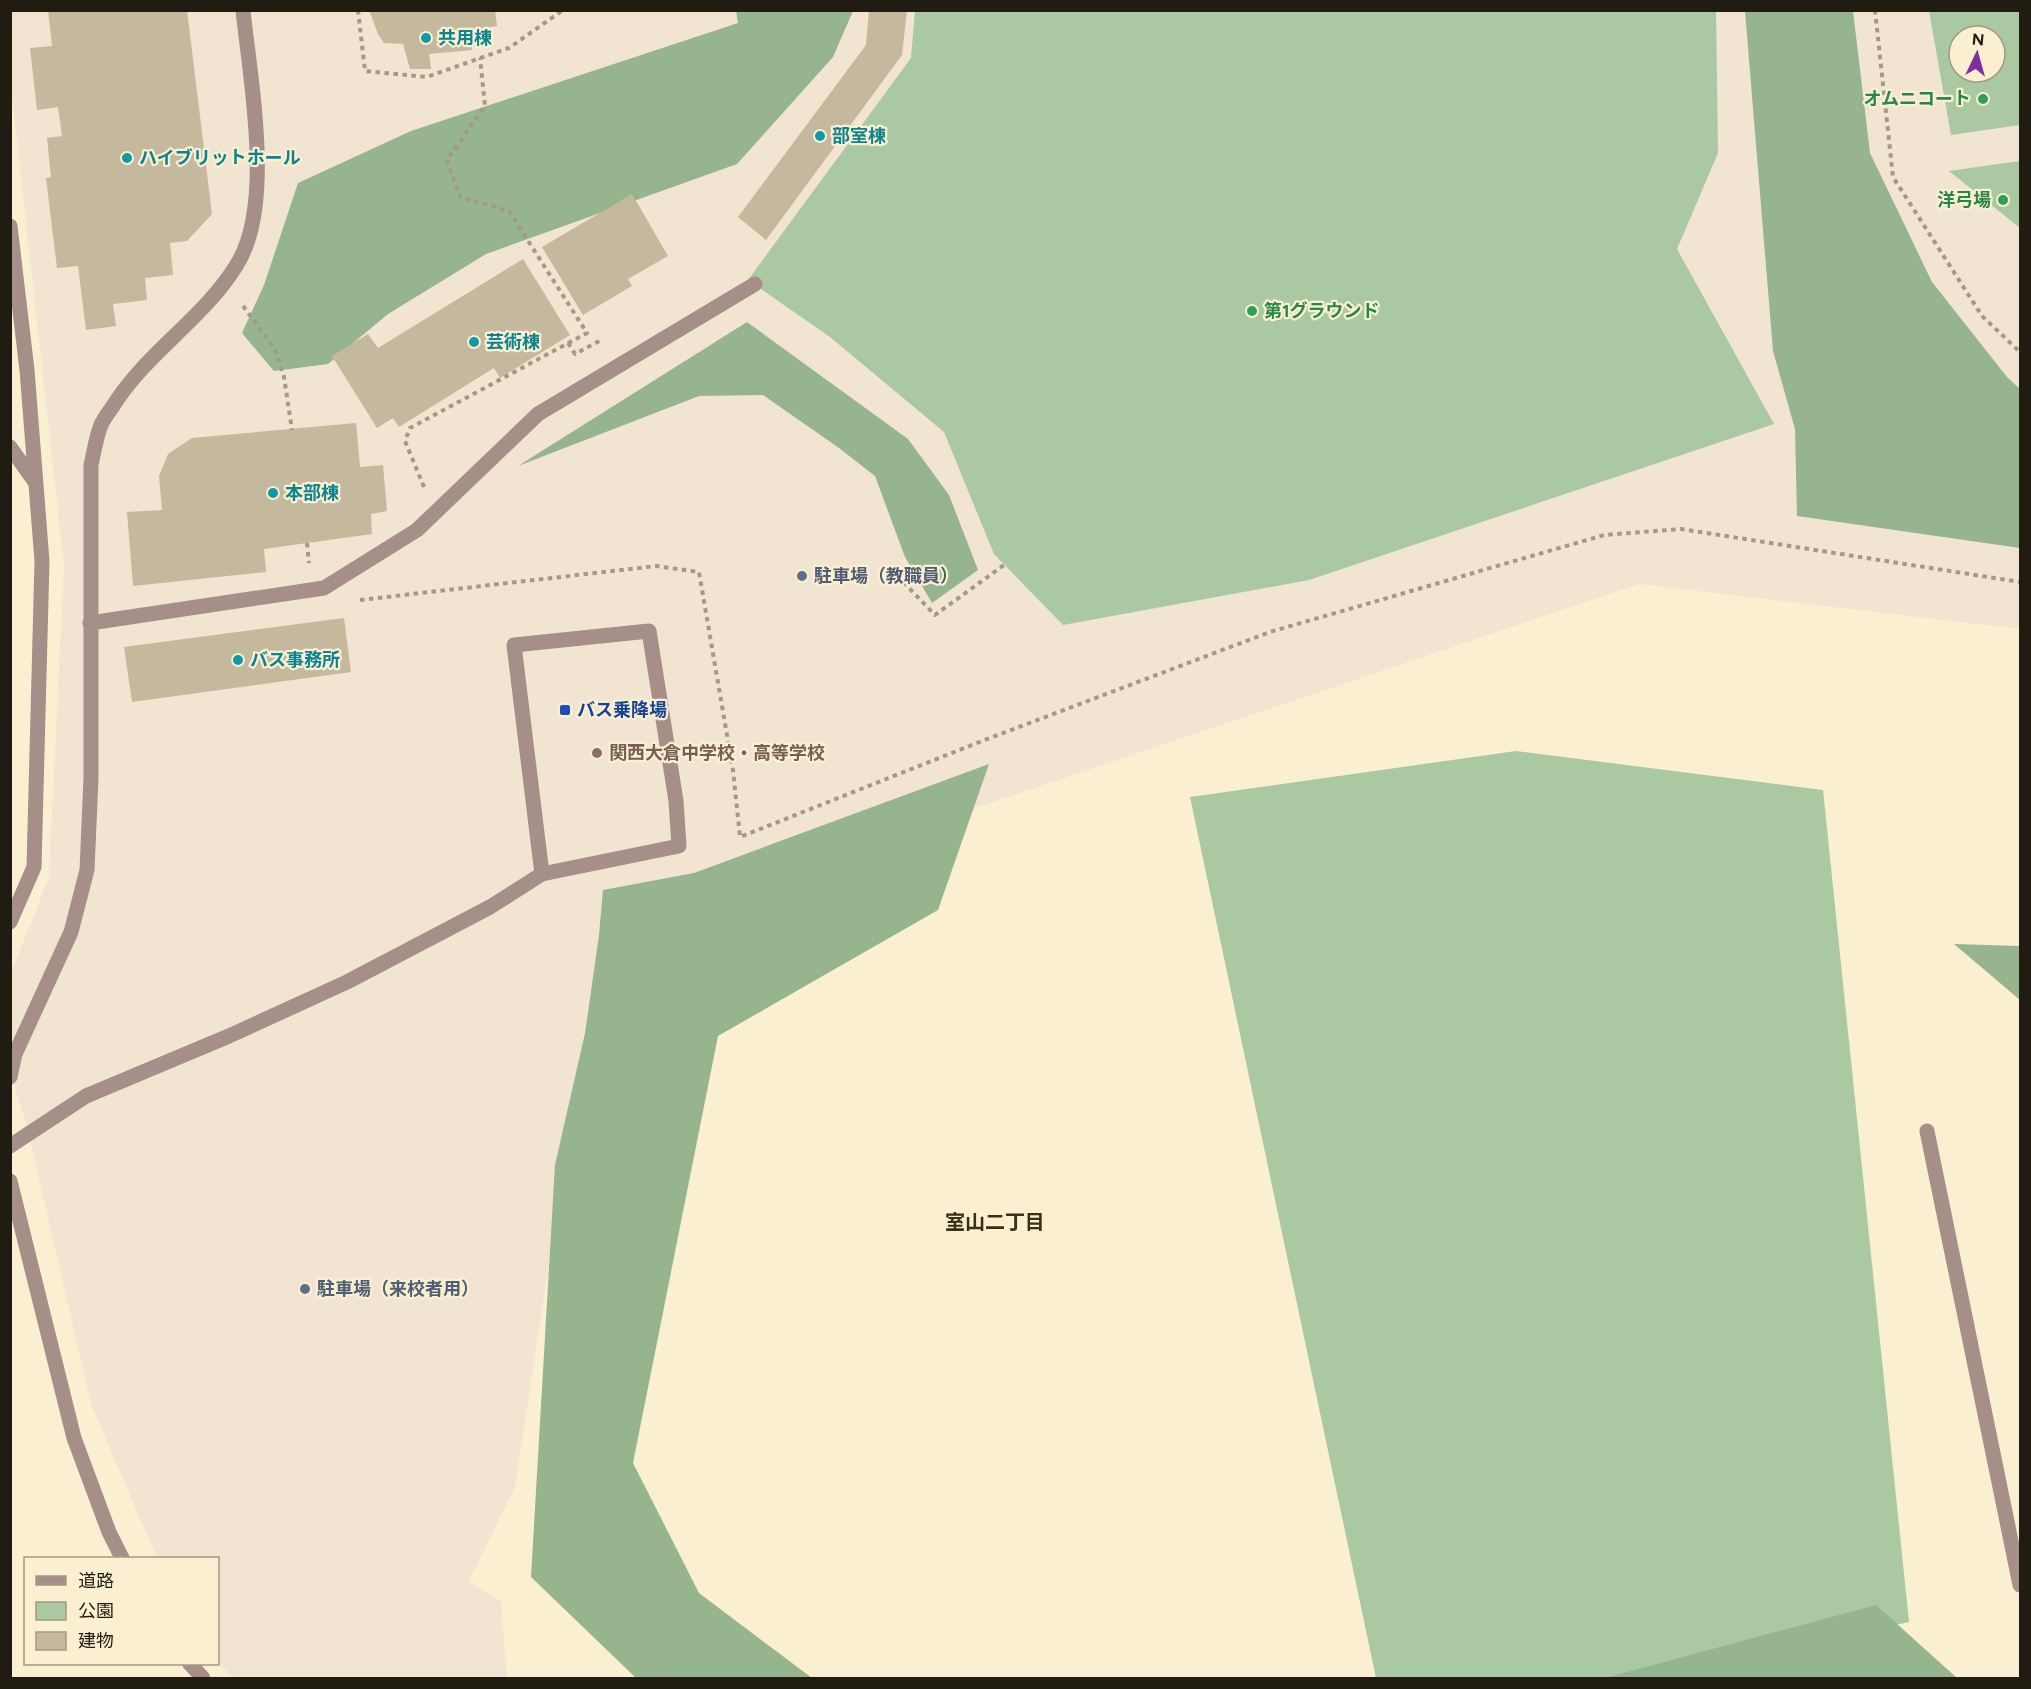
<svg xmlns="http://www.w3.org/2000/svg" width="2031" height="1689" viewBox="0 0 2031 1689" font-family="Figtree,'Noto Sans JP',sans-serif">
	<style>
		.education { fill: #f1e4d0; fill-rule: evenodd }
		.green { fill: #aac8a2; fill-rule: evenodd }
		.forest { fill: #96b48e }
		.building { fill: #c4b99d }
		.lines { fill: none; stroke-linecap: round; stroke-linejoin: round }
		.path { stroke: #a29a83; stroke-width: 4; stroke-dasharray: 4.5 4.5; stroke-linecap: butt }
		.service { stroke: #a58f88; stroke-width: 15 }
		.minor { stroke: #a58f88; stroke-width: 15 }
		.tertiary { stroke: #a58f88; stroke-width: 15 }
		.culture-dot { fill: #0f9aa8; stroke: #faefd1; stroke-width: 2 }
		.leisure-dot { fill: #2e9e5b; stroke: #faefd1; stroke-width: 2 }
		.service-dot { fill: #5c6f8a; stroke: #faefd1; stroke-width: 2 }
		.transit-dot { fill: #1a4fb4; stroke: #faefd1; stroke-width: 2 }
		.education-dot { fill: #8d6e63; stroke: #faefd1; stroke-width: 2 }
		.labels { text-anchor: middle; stroke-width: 4.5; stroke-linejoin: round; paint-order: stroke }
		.culture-label { font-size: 18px; font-weight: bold; fill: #0d838f; stroke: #faefd1; text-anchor: start }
		.leisure-label { font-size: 18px; font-weight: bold; fill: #27864d; stroke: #faefd1; text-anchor: end }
		.service-label { font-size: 18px; font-weight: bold; fill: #4e5e75; stroke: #faefd1; text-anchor: start }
		.transit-label { font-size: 18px; font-weight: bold; fill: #164399; stroke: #faefd1; text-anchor: start }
		.education-label { font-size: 18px; font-weight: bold; fill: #785e54; stroke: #faefd1; text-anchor: start }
		.neighbourhood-label { font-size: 20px; font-weight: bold; fill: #382f17; stroke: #faefd1 }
	</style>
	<rect width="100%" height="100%" fill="#faefd1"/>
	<path class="education" d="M11,11H2020V629L1639,584L599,935L515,1487L468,1582L501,1601L507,1678H233L218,1662V1558H157L91,1404L38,1174L27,1127L11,1074L10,976L49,877L64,565L11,87ZM1959,36H1995V72H1959Z"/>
	<g class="green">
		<polygon points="915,11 1716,11 1718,153 1677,249 1774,424 1309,580 1063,625 994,554 944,432 830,337 748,280 911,58"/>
		<path d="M1929,11H2020V125L1951,135ZM1959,36H1995V72H1959Z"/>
		<polygon points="2020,161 2020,228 1949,171"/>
		<polygon points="1516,751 1823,790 1909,1622 1645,1678 1376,1678 1190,797"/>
	</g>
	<g class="forest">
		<polygon points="736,11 853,11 833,57 737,164 486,254 388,314 328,364 274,371 242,333 264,285 298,183 411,131 738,23"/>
		<polygon points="1745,11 1853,11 1870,153 1932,282 2007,377 2020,389 2020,548 1797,516 1795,429 1773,351"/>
		<polygon points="747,322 908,439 949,495 978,570 932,603 905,557 875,476 839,448 763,395 699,396 518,466"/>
		<polygon points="989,764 938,910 718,1036 633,1463 699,1593 812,1678 636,1678 531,1577 555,1165 585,1033 599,935 603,890 694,873"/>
		<polygon points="1954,944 2020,946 2020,1000"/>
		<polygon points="1876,1605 1957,1678 1605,1678"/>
	</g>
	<g class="building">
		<polygon points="48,10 187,10 212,214 187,241 170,243 173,275 145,278 147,300 113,304 116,326 86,330 78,266 57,268 46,178 51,177 47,138 62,136 58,107 37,110 30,48 52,46"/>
		<polygon points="369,10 495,10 497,26 471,30 472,50 429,54 431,69 410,69 403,44 384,43 378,34"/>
		<polygon points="869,10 907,10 902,55 766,240 738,217 866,45"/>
		<polygon points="632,194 668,256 628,279 632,286 583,315 542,247"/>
		<polygon points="523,259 570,335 500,378 494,368 399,427 393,418 377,428 332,356 368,334 378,348"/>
		<polygon points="356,423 360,467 383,465 387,511 371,514 372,534 264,549 266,572 133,586 127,512 162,510 159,476 168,454 192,438"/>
		<polygon points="344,618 351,672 132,702 124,647"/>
	</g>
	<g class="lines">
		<g class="path">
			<polyline points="358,10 365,71 427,77 509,48 563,10"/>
			<polyline points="1875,10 1893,177 1982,316 2020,352"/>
			<polyline points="243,306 275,349 284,377 292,430"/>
			<polyline points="568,343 575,354 603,339"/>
			<polyline points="424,487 405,441 410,428 587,333 509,211 460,197 447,160 485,106 480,58"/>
			<polyline points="307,543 309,563"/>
			<polyline points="891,569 935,615 1004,565"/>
			<polyline points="360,600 656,566 699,572 733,770 740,837 982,741 1270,632 1604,535 1681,529 2020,582"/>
		</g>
		<g class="service">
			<polyline points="10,447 35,482"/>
			<polyline points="90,623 324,588 417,530 538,414 755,284"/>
			<path d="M10,1077L15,1054L71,932L87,870L91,778V465C94,452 96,437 101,425C104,418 109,412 113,406C146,353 203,319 236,266C275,206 250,80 243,10"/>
			<polyline points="1927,1131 2020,1585"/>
			<polyline points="10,1146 86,1096 229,1036 347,982 490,907 542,874 679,846 676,801 649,631 514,645 542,874"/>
		</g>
		<polyline class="minor" points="10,226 27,370 42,561 34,867 10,922"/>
		<g class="tertiary">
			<polyline points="10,1181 74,1438 109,1532 122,1558"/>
			<polyline points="190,1664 203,1678"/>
		</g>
	</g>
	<g class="culture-dot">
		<circle cx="426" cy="38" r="6"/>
		<circle cx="820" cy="136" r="6"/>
		<circle cx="127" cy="158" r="6"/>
		<circle cx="474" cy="342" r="6"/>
		<circle cx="273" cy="493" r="6"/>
		<circle cx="238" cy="660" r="6"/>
	</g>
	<g class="leisure-dot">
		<circle cx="1983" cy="99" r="6"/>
		<circle cx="2003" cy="200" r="6"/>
		<circle cx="1252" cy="311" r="6"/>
	</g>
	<g class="service-dot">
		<circle cx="802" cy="576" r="6"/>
		<circle cx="305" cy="1289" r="6"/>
	</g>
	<rect class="transit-dot" x="559" y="704" width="12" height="12" rx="3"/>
	<circle class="education-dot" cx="597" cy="753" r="6"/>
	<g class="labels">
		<g class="culture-label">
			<text x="438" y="44">共用棟</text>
			<text x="832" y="142">部室棟</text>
			<text x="139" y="164">ハイブリットホール</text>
			<text x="486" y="348">芸術棟</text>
			<text x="285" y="499">本部棟</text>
			<text x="250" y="666">バス事務所</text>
		</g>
		<g class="leisure-label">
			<text x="1971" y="105">オムニコート</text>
			<text x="1991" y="206">洋弓場</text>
			<text x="1264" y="317" text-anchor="start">第1グラウンド</text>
		</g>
		<g class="service-label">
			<text x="814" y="582">駐車場（教職員）</text>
			<text x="317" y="1295">駐車場（来校者用）</text>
		</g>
		<g class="transit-label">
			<text x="577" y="716">バス乗降場</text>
		</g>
		<g class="education-label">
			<text x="609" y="759">関西大倉中学校・高等学校</text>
		</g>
		<g class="neighbourhood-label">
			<text x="995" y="1229">室山二丁目</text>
		</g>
	</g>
	<rect width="2031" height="1689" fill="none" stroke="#201c11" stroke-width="24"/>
	<rect x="24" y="1557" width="195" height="108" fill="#faefd1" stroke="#a39b84" stroke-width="1.5"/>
	<rect x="36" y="1576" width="30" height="9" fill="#a58f88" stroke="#a39b84" stroke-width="1.5"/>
	<text x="78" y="1587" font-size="18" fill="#201c11">道路</text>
	<rect x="36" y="1602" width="30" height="18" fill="#aac8a2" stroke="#a39b84" stroke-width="1.5"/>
	<text x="78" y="1617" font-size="18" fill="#201c11">公園</text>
	<rect x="36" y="1632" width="30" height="18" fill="#c4b99d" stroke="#a39b84" stroke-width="1.5"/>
	<text x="78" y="1647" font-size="18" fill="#201c11">建物</text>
	<g transform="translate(1977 54) rotate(5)"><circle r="28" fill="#faefd1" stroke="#a39b84" stroke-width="1.5"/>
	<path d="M0-4.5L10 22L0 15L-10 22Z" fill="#812e9d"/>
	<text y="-9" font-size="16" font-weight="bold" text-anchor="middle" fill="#201c11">N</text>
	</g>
</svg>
